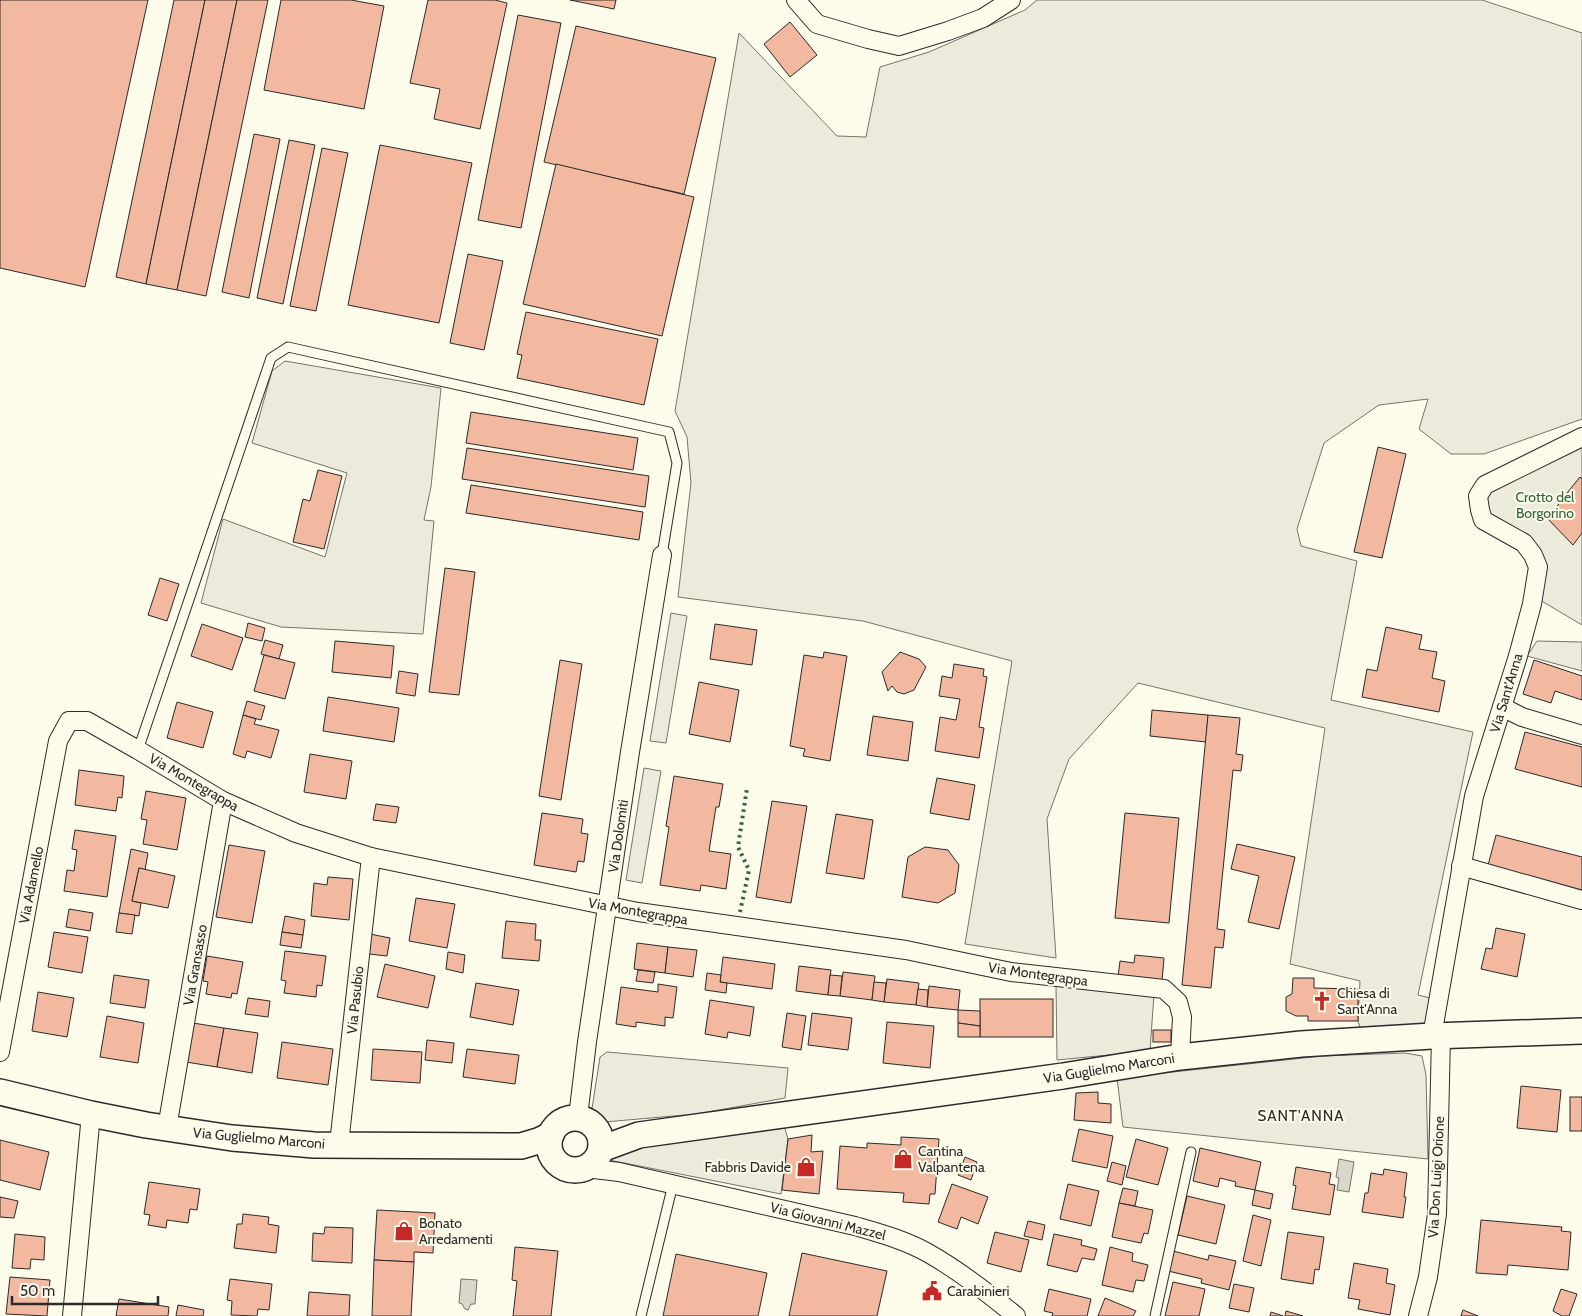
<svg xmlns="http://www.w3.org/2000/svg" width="1582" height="1316" viewBox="0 0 1582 1316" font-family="Cabin,sans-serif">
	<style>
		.green { fill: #ecebdb; stroke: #74746e }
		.parking { fill: #eceadb; stroke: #74746e }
		.water { fill: #d8d7c9; stroke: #74746e }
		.building { fill: #f2b8a0; stroke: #2b2b2b }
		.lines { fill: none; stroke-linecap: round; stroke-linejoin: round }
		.lane-casing { stroke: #2b2b2b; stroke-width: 11 }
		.street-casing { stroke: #2b2b2b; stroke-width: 20 }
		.secondary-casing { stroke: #2b2b2b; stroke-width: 28 }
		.lane { stroke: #fdfbea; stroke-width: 9 }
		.street { stroke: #fdfbea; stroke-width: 18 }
		.secondary { stroke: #fdfbea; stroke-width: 25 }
		.hedge { stroke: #34623c; stroke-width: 4; stroke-dasharray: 2.5 4; stroke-linecap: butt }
		.labels { text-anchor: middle; stroke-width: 4; stroke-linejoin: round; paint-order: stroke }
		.park-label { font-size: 14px; fill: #34623c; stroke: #fdfbea }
		.street-label { font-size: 14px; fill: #2b2b2b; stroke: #fdfbea }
		.poi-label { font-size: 14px; fill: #2b2b2b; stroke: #fdfbea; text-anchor: start }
		.neighbourhood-label { font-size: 15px; letter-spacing: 1px; fill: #2b2b2b; stroke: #fdfbea }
	</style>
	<rect width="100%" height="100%" fill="#fdfbea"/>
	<g class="green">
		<polygon points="1037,0 1482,0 1582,33 1582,419 1484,454 1451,454 1419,429 1428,399 1379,405 1324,443 1297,529 1301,546 1357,561 1331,700 1473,732 1418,995 1430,998 1426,1022 1419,1028 1361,1031 1358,1021 1360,981 1290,964 1325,728 1138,683 1069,759 1047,819 1056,958 965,944 1012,661 863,621 678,597 691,483 687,437 675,411 739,33 837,136 866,137 880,67 929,52 1025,10"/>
		<polygon points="285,361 441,388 431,487 424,520 434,521 423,634 281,627 201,603 223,519 325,557 347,473 252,443 272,371"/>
		<polygon points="1582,446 1582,625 1540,600 1544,565 1488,514 1484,497 1487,491"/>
		<polygon points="1537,641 1582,642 1582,671 1527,656"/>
		<polygon points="1056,985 1154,994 1150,1051 1057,1060"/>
		<polygon points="607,1052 788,1068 785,1098 697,1114 604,1122 591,1115 600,1057"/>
		<polygon points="1405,1053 1422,1056 1426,1075 1428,1159 1123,1127 1117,1078 1322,1056"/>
		<polygon points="784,1126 788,1139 781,1194 609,1160 608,1149"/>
	</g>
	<g class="parking">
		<polygon points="671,613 687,616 666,743 650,741"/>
		<polygon points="644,768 661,771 642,883 626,880"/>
	</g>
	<g class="water">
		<polygon points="1339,1159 1354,1162 1349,1192 1337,1190 1339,1178 1336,1177"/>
		<polygon points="461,1279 477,1280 475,1304 471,1304 468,1310 465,1309 462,1304 459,1303"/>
	</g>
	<g class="building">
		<polygon points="0,0 148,0 85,287 0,268"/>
		<polygon points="174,0 205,0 146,284 116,277"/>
		<polygon points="205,0 237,0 177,290 146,284"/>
		<polygon points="237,0 268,0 206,296 177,290"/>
		<polygon points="281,0 351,0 384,6 364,109 264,90"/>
		<polygon points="428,0 495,0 507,3 480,129 434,119 440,89 410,83"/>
		<polygon points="570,0 616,0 614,9"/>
		<polygon points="518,15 561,23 521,228 478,220"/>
		<polygon points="790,22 817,55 790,77 764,44"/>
		<polygon points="576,26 716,58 684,194 544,162"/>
		<polygon points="254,134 280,139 249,298 222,292"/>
		<polygon points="289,140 315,145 283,304 257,298"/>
		<polygon points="380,145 472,163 439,323 348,305"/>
		<polygon points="322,148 348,153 316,311 290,306"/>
		<polygon points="556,164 694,197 662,336 523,304"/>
		<polygon points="468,254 503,261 484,350 450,343"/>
		<polygon points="526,312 658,339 644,405 517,378 522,355 517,354"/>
		<polygon points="471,412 638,438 633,470 466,443"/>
		<polygon points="1378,447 1406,454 1382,558 1354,552"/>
		<polygon points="467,448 649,476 645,507 462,479"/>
		<polygon points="318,470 342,476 324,549 293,542 303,499 310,501"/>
		<polygon points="1580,477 1582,479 1582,533 1573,545 1548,519 1563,498"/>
		<polygon points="471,485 643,512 639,540 466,513"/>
		<polygon points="445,568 475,572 459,695 429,692"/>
		<polygon points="160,578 179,584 167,621 148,615"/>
		<polygon points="248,623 265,628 262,641 245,637"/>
		<polygon points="202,624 243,638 232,670 191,656"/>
		<polygon points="715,624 757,630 752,665 710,659"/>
		<polygon points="1386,627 1422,635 1419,649 1437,652 1432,678 1445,681 1439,712 1362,697 1367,669 1377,671"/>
		<polygon points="265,640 283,645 279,659 261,654"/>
		<polygon points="335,641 394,646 391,678 332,672"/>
		<polygon points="824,652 847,656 830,761 803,756 805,749 790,746 804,655 823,658"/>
		<polygon points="900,652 919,659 926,667 914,690 904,694 897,692 892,686 888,691 882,672"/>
		<polygon points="264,655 295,663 285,699 254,691"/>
		<polygon points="560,660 582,664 561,800 539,796"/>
		<polygon points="1534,660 1582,676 1582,700 1555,691 1551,703 1523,694"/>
		<polygon points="954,664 984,669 983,676 987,677 979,727 984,728 979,758 935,751 940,717 956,720 960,699 939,696 942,676 952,678"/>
		<polygon points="399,671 418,674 415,696 396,693"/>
		<polygon points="699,682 739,690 730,742 689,734"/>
		<polygon points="328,697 399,708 394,742 323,731"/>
		<polygon points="247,701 265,706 261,720 243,715"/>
		<polygon points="177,702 213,712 203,748 167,738"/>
		<polygon points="1152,710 1208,715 1206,742 1150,736"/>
		<polygon points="243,715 256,719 254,724 279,730 271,758 247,751 245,758 233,754"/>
		<polygon points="1208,715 1240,718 1236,754 1243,755 1241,771 1233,770 1217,929 1225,930 1223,948 1215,947 1211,988 1182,985"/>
		<polygon points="873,716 913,722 908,761 867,755"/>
		<polygon points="1525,732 1582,747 1582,787 1515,769"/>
		<polygon points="310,754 352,761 346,799 304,792"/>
		<polygon points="79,770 124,776 122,798 118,797 116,811 75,805"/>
		<polygon points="674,776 723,784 719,807 716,807 709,851 731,854 726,889 701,885 700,891 660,885 669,827 666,826"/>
		<polygon points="937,778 975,785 969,820 930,813"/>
		<polygon points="146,791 186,798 177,850 143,844 147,820 141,819"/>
		<polygon points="772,801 807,806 791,903 756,897"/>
		<polygon points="376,804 399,807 396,823 373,820"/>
		<polygon points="542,813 583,819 581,833 588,834 584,862 578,861 576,872 534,865"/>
		<polygon points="1125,813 1179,818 1169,923 1115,918"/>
		<polygon points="836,814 873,820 864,879 826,873"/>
		<polygon points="75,830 116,836 107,897 64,891 67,870 74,871 77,850 72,849"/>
		<polygon points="1496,835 1582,857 1582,893 1487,869"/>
		<polygon points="1237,844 1295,857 1279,929 1248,922 1259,876 1231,869"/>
		<polygon points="229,845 265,851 252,923 216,917"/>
		<polygon points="925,847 948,850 959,865 955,893 938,903 902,897 908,857"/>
		<polygon points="131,849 148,853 145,870 139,868 132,901 141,903 139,916 119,913"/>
		<polygon points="139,868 175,876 168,908 132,901"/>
		<polygon points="328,877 353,879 349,920 311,916 314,883 327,885"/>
		<polygon points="416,898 455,904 447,948 409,941"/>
		<polygon points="69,909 93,913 90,931 66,927"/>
		<polygon points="119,913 135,915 132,934 116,932"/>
		<polygon points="285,916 305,920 303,935 282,932"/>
		<polygon points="506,921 536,924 535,940 541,940 539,961 502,958"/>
		<polygon points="1496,928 1525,934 1517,977 1481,969 1486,948 1492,949"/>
		<polygon points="54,932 88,937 82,973 48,967"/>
		<polygon points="282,932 303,935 301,948 280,945"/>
		<polygon points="370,934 390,938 387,956 369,954"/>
		<polygon points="637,943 668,947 665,973 634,969"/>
		<polygon points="668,947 697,950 693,977 665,973"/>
		<polygon points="285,951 326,956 322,986 317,985 316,997 284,993 286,981 281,980"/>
		<polygon points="448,952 465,955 463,973 446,969"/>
		<polygon points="1135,955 1164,958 1162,981 1118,977 1120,961 1134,963"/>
		<polygon points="207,956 243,962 237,994 232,993 231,998 206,994 208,982 203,981"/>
		<polygon points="723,957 775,964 772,989 720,982"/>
		<polygon points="385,964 435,976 428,1008 377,997"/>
		<polygon points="799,966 831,970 828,995 796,991"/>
		<polygon points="638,970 655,972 653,983 636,981"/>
		<polygon points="843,972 875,976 872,1000 840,996"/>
		<polygon points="707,973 721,975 720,982 727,983 726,993 705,990"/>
		<polygon points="114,975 149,980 145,1008 110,1003"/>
		<polygon points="830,975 842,976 840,996 828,995"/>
		<polygon points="1293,978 1314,978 1314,988 1358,989 1358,1021 1308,1021 1308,1016 1296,1016 1286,1011 1286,997 1292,994"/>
		<polygon points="887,979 919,983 916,1005 884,1002"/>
		<polygon points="874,982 886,983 884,1002 872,1000"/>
		<polygon points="476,983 519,990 513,1025 470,1017"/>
		<polygon points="658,984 677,987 673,1018 665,1017 665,1026 636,1022 636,1027 616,1024 621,987 658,992"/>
		<polygon points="929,986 960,990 958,1010 927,1007"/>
		<polygon points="918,989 928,990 927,1007 916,1005"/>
		<polygon points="38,992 74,998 67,1037 32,1031"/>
		<polygon points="248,998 270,1001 268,1017 245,1014"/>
		<rect x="980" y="999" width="73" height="38"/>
		<polygon points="710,1000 754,1007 750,1036 728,1032 727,1038 705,1034"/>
		<polygon points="958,1010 980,1011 980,1026 958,1023"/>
		<polygon points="787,1013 806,1016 801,1050 782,1047"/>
		<polygon points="812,1013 852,1018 848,1050 808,1045"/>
		<polygon points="107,1016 144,1023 138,1063 100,1057"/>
		<polygon points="887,1022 934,1026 930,1068 883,1063"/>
		<polygon points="193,1023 224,1028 217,1067 186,1062"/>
		<polygon points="958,1023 980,1026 980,1037 958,1037"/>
		<polygon points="224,1028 258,1033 252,1073 217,1067"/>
		<rect x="1153" y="1030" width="18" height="12"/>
		<polygon points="427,1040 454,1043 452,1063 425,1060"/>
		<polygon points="282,1042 333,1049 328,1085 277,1078"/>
		<polygon points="373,1049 422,1052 420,1083 371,1080"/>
		<polygon points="467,1049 519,1055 515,1084 463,1077"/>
		<polygon points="1521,1086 1561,1090 1557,1132 1517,1128"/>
		<polygon points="1098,1092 1098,1103 1111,1104 1111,1123 1074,1120 1076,1093"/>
		<rect x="1570" y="1097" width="12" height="34"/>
		<polygon points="1079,1129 1113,1136 1107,1168 1072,1161"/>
		<polygon points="812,1135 811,1152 823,1151 819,1194 782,1190 788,1139"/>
		<polygon points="901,1137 939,1139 935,1194 930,1194 929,1204 903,1202 904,1193 837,1189 840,1146 867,1148 867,1143 901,1145"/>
		<polygon points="1136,1139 1168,1148 1158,1185 1126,1177"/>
		<polygon points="0,1140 49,1152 40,1190 0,1180"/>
		<polygon points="1200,1148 1261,1162 1255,1190 1235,1186 1236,1182 1220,1178 1218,1187 1193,1181"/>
		<polygon points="965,1157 977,1162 971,1180 958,1175"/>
		<polygon points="1112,1162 1126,1166 1122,1185 1107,1181"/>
		<polygon points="1296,1167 1331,1173 1329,1184 1335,1185 1330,1215 1292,1209 1296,1186 1293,1185"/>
		<polygon points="1384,1169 1407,1173 1404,1197 1406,1197 1403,1218 1362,1212 1365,1193 1368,1193 1371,1173 1383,1175"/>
		<polygon points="149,1182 200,1189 197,1210 190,1209 188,1223 167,1220 166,1228 148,1225 150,1215 144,1214"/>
		<polygon points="952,1184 988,1197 978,1224 961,1217 957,1229 938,1222"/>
		<polygon points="1068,1184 1099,1191 1091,1226 1060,1219"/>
		<polygon points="1123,1188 1138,1191 1135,1206 1119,1203"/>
		<polygon points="1255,1190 1273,1194 1270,1209 1252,1205"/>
		<polygon points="1187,1196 1225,1205 1216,1244 1178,1235"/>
		<polygon points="0,1197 18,1201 14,1218 0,1217"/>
		<polygon points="1119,1203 1153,1210 1148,1234 1144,1233 1141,1243 1112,1237"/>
		<polygon points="377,1210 435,1213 433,1253 414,1252 414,1262 374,1260"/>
		<polygon points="243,1214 269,1217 268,1224 279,1226 276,1253 234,1248 237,1224 242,1224"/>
		<polygon points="1253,1215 1271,1220 1261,1266 1243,1261"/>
		<polygon points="1481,1220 1562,1227 1561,1231 1571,1232 1568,1270 1508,1265 1507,1275 1476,1273"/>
		<polygon points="1028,1221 1045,1225 1042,1240 1024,1236"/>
		<polygon points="325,1227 353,1228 352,1263 312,1261 313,1233 324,1234"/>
		<polygon points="995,1232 1029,1240 1021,1272 987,1263"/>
		<polygon points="1288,1232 1324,1237 1319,1270 1315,1269 1313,1284 1281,1279"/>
		<polygon points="15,1234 45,1237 44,1260 31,1259 30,1269 12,1268"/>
		<polygon points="1054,1234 1082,1240 1081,1245 1097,1249 1094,1260 1082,1258 1077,1272 1047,1265"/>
		<polygon points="515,1247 558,1251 551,1316 513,1316 517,1281 512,1280"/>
		<polygon points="1110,1247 1133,1253 1132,1261 1148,1265 1144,1281 1136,1280 1133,1292 1102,1285"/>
		<polygon points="1173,1251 1208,1260 1209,1255 1236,1261 1229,1290 1201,1283 1202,1279 1168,1271"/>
		<polygon points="802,1253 887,1271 877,1316 789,1316"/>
		<polygon points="676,1254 767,1273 758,1316 663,1316"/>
		<polygon points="374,1260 414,1262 411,1316 372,1316"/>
		<polygon points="1354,1263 1388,1269 1386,1283 1395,1285 1390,1315 1358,1309 1360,1300 1348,1298"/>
		<polygon points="10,1277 50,1280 47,1316 6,1314"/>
		<polygon points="230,1279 272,1284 269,1310 258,1309 257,1316 231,1315 232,1301 227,1300"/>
		<polygon points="1173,1282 1205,1289 1199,1316 1165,1316"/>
		<polygon points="1234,1284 1254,1288 1249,1312 1229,1308"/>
		<polygon points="1049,1289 1091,1299 1087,1316 1052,1316 1053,1313 1044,1311"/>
		<polygon points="1561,1289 1577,1294 1569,1316 1562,1316 1553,1311"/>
		<polygon points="309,1292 350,1295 349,1316 307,1316"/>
		<polygon points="1105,1298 1136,1311 1133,1316 1098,1316"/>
		<polygon points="119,1299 169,1307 168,1316 116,1316"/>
		<polygon points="178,1305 204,1310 203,1316 176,1316"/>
		<polygon points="1463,1310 1478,1316 1461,1316"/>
		<polygon points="1286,1311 1303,1316 1285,1316"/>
		<polygon points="1271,1312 1283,1316 1270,1316"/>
	</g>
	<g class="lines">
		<defs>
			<g id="lane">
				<polyline points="138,750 271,358 288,347 669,432 677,463 662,555"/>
				<polyline points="641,1316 673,1184"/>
				<polyline points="1155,1316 1191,1152"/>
			</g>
			<g id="street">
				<polyline points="796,0 817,24 868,39 899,46 948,31 983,18 1011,0"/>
				<polyline points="1502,707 1522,717 1582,735"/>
				<polyline points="1461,866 1582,900"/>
				<polyline points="1432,1036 1474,796 1518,656 1532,604 1538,567 1533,555 1524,543 1483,520 1480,510 1478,496 1485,485 1582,437"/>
				<polyline points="0,1052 58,741 69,721 87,721 138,750 223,801 296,833 371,857 638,912 906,950 1011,972 1164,989 1178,1002 1182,1017 1180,1057"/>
				<polyline points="578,1117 587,1042 630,752 662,555"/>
				<polyline points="167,1128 223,801"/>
				<polyline points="339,1144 371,857"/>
				<path d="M586,1168L619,1172L855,1226C879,1233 905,1240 928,1253C960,1271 988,1293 1016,1316"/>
				<polyline points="72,1316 91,1114"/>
				<polyline points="1418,1316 1428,1277 1437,1214 1441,1036"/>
			</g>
			<g id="secondary">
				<polyline points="0,1092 91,1114 146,1125 232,1138 314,1145 521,1146 538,1141 551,1135"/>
				<circle cx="575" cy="1144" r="26"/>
				<polyline points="601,1149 639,1135 1063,1076 1180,1057 1301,1044 1432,1036 1582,1031"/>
			</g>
		</defs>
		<use href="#lane" class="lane-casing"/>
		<use href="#street" class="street-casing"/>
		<use href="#secondary" class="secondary-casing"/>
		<use href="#lane" class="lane"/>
		<use href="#street" class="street"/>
		<use href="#secondary" class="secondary"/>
		<polyline class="hedge" points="740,912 749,870 738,847 747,788"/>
	</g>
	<defs>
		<symbol id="church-bare" viewBox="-9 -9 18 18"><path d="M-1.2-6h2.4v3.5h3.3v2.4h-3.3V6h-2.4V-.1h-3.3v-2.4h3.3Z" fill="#c62828" stroke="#fdfbea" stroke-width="2.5" paint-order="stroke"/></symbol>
		<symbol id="shop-bare" viewBox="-9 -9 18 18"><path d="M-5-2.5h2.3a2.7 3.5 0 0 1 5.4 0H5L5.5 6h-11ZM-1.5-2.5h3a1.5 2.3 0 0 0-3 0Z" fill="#c62828" stroke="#fdfbea" stroke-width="2.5" paint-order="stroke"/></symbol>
		<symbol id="civic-bare" viewBox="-9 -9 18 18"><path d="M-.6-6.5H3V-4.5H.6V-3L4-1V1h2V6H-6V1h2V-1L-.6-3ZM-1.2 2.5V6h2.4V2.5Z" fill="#c62828" stroke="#fdfbea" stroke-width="2.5" paint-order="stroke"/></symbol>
	</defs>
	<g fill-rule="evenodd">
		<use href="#church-bare" x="1308" y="987" width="28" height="28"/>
		<use href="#shop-bare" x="889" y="1145" width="28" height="28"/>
		<use href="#shop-bare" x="792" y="1153" width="28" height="28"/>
		<use href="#shop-bare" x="390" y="1217" width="28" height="28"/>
		<use href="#civic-bare" x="918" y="1277" width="28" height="28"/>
	</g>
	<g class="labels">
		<g class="park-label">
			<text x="1545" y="502">Crotto del<tspan x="1545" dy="16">Borgorino</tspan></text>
		</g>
		<g class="street-label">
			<text transform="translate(1506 693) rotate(-73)" y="5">Via Sant'Anna</text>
			<text transform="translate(194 782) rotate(30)" y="5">Via Montegrappa</text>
			<text transform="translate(618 836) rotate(-82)" y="5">Via Dolomiti</text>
			<text transform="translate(31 885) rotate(-79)" y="5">Via Adamello</text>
			<text transform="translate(638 911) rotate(10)" y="5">Via Montegrappa</text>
			<text transform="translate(195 965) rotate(-80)" y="5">Via Gransasso</text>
			<text transform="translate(1038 974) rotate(8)" y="5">Via Montegrappa</text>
			<text transform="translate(355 1000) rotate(-84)" y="5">Via Pasubio</text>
			<text transform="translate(1109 1068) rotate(-9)" y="5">Via Guglielmo Marconi</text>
			<text transform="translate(259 1138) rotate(5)" y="5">Via Guglielmo Marconi</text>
			<text transform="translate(1436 1177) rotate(-87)" y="5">Via Don Luigi Orione</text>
			<text transform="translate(828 1221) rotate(14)" y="5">Via Giovanni Mazzel</text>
		</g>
		<g class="poi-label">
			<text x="1337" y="998">Chiesa di<tspan x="1337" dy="16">Sant'Anna</tspan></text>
			<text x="918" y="1156">Cantina<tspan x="918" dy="16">Valpantena</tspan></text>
			<text x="791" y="1172" text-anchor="end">Fabbris Davide</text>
			<text x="419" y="1228">Bonato<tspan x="419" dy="16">Arredamenti</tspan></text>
			<text x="947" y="1296">Carabinieri</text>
		</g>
		<g class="neighbourhood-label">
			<text x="1301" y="1121">SANT'ANNA</text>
		</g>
	</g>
	<path d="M12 1296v8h146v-8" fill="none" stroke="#2b2b2b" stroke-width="2.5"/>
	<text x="20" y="1296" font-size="15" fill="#2b2b2b" stroke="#fdfbea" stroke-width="4" paint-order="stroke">50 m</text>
</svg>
